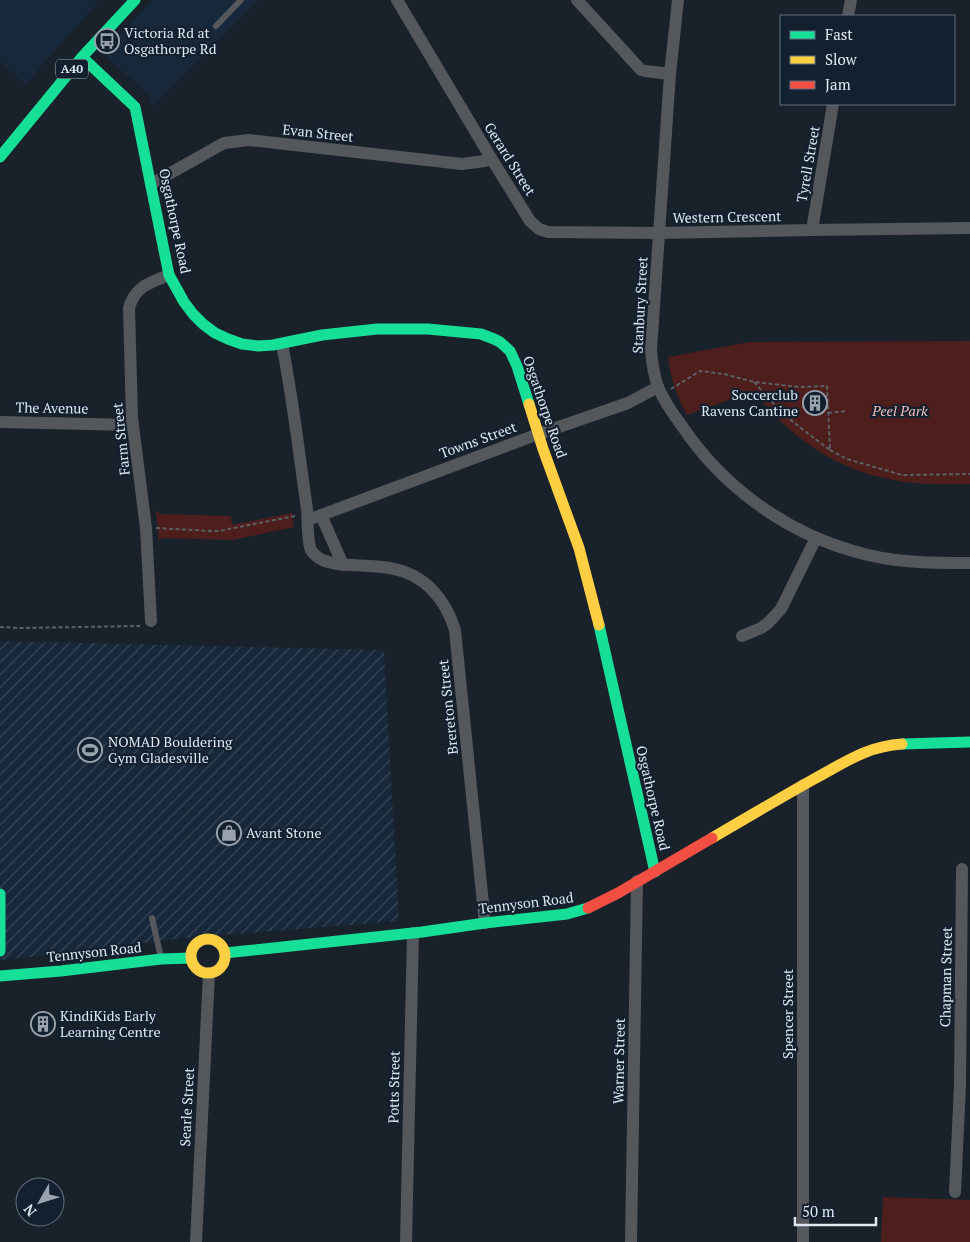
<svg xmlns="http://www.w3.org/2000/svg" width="970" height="1242" viewBox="0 0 970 1242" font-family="'PT Serif',serif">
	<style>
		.built { fill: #17283a }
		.industrial { fill: url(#industrial-furrows) }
		.park { fill: #4e1e1d }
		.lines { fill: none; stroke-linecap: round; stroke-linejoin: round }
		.path { stroke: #5b6065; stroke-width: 2; stroke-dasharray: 4 2.5; stroke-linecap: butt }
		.lane { stroke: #54585d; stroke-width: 6 }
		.street { stroke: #54585d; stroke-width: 12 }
		.fast { stroke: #16e098; stroke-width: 11 }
		.slow { stroke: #ffcf43; stroke-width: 11 }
		.jam { stroke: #f24e42; stroke-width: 11 }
		.labels { text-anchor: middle; stroke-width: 4.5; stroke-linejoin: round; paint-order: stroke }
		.shield { fill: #132030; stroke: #a2acb8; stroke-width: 1 }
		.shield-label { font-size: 12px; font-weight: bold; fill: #dfe8f3 }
		.poi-label { font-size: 14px; fill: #dfe8f3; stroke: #132030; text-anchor: start }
		.street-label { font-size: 14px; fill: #dfe8f3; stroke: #132030 }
		.park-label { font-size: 14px; font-style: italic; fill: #f4beb8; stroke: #132030 }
	</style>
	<defs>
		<pattern id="industrial-furrows" width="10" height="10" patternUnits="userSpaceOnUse" patternTransform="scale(1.25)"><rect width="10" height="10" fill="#17283a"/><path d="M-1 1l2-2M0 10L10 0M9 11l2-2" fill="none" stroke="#384757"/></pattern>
	</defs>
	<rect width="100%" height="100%" fill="#19212a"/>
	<g class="built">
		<polygon points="0,0 100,0 25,85 0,61"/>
		<polygon points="153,0 259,0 152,108 149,96 106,56 106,49"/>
	</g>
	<polygon class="industrial" points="0,641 384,650 399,921 184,938 23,958 0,960"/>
	<g class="park">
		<path d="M970,341V484C948,484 926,485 905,482C839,473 794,441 753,391L687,415C677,397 670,378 668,357L750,342Z"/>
		<polygon points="156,510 160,514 231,516 232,525 292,513 294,527 233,540 162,538 159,542"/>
		<polygon points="883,1197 970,1200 970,1242 881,1242"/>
	</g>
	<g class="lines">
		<g class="path">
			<polyline points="671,389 700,371 724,374 754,382 800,387 827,386 830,450 802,429 781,412 754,382"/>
			<polyline points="828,413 847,411"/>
			<polyline points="830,450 847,459 902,475 970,474"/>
			<polyline points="156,528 212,531 219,531 295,516"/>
			<polyline points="0,627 19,628 140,626"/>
		</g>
		<g class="lane">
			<polyline points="216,26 241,0"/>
			<polyline points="152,918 161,958"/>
		</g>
		<g class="street">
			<polyline points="397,0 491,158 530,221 539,229 548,232 658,233 812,230 970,228"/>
			<polyline points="577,0 641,70 645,71 670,74"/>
			<path d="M678,0L670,74L651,350C652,363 654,375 658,387C664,401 673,414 682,426C722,486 784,531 853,551C892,563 930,563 970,563"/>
			<polyline points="848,16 851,0"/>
			<polyline points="151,184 224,143 249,140 462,164 485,161 491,158"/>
			<polyline points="812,230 833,104"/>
			<path d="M282,344C293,399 299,454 307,509C308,519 307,542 311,550C317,560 327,562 337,564C355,566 373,565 390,568C424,574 445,598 455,630L485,923"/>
			<polyline points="0,422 133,425"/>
			<polyline points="321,515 343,565"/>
			<polyline points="308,520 533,436 628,403 658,387"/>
			<path d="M151,621L146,528L132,418L129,308C135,286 150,283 169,275"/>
			<polyline points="742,636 761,628 768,623 781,609 816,538"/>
			<polyline points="955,1192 960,1085 962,869"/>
			<polyline points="196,1242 209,973"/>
			<polyline points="406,1242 413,933"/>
			<polyline points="631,1242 637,881"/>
			<polyline points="803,1242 803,785"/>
		</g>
		<g class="fast">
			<polyline points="82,57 135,107 169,275 184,302 193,314 203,324 215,333 228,339 242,344 258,346 273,345 322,335 377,329 428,329 481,334 494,339 500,342 510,351 517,366 529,404"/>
			<polyline points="0,157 82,57 135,0"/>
			<polyline points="599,625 655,872"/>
			<polyline points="902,744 970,742"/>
			<polyline points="0,894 0,951"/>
			<polyline points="225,953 422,932 485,923 567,914 588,908"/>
			<polyline points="0,976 61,971 161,959 191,958"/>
		</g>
		<g class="slow">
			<polyline points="529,404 543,449 579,548 599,625"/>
			<path d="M712,838C746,818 780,798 814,779C844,763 867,746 902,744"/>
			<circle cx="208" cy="956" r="17"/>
		</g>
		<polyline class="jam" points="588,908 618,893 712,838"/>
	</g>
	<defs>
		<symbol id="bus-ring" viewBox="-11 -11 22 22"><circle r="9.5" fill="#132030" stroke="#9aa2ad" stroke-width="1.5"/><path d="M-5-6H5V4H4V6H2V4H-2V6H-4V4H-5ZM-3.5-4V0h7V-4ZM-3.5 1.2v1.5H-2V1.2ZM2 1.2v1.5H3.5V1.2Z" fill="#9aa2ad"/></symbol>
		<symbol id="building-ring" viewBox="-11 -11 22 22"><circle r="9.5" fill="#132030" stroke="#9aa2ad" stroke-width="1.5"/><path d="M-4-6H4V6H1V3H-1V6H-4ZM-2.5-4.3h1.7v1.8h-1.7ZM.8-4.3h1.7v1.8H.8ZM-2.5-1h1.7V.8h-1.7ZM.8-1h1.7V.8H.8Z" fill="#9aa2ad"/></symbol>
		<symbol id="stadium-ring" viewBox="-11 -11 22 22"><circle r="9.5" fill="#132030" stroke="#9aa2ad" stroke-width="1.5"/><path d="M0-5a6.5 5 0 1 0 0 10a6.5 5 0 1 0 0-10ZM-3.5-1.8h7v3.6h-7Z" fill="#9aa2ad"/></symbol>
		<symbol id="shop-ring" viewBox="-11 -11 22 22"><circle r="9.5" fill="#132030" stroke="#9aa2ad" stroke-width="1.5"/><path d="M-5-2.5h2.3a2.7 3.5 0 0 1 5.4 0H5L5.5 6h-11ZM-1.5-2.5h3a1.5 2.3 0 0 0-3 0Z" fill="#9aa2ad"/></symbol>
	</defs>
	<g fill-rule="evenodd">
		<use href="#bus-ring" x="93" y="27" width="28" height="28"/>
		<use href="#building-ring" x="801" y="389" width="28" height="28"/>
		<use href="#stadium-ring" x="76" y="736" width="28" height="28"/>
		<use href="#shop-ring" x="215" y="819" width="28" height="28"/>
		<use href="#building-ring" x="29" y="1010" width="28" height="28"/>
	</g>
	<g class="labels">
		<rect class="shield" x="56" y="59.5" width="32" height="19" rx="4"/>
		<g class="shield-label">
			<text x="72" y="73">A40</text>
		</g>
		<g class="poi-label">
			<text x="124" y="38">Victoria Rd at<tspan x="124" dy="16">Osgathorpe Rd</tspan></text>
			<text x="798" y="400" text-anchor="end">Soccerclub<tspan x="798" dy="16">Ravens Cantine</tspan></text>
			<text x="108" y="747">NOMAD Bouldering<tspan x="108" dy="16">Gym Gladesville</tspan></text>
			<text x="246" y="838">Avant Stone</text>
			<text x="60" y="1021">KindiKids Early<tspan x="60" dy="16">Learning Centre</tspan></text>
		</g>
		<g class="street-label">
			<text transform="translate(318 133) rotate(6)" y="5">Evan Street</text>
			<text transform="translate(510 159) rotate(58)" y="5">Gerard Street</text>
			<text transform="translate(808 164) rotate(-80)" y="5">Tyrell Street</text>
			<text transform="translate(727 217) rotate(-1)" y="5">Western Crescent</text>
			<text transform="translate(175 221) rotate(78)" y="5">Osgathorpe Road</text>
			<text transform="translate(640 305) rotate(-87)" y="5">Stanbury Street</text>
			<text transform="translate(545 407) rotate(71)" y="5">Osgathorpe Road</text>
			<text transform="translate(52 408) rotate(1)" y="5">The Avenue</text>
			<text transform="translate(121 439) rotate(-96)" y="5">Farm Street</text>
			<text transform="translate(478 440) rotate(-20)" y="5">Towns Street</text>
			<text transform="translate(448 707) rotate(-96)" y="5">Brereton Street</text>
			<text transform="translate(653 798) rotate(77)" y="5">Osgathorpe Road</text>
			<text transform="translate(526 903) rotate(-7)" y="5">Tennyson Road</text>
			<text transform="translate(94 952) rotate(-6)" y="5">Tennyson Road</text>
			<text transform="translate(946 977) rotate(-89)" y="5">Chapman Street</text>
			<text transform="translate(788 1014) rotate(-90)" y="5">Spencer Street</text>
			<text transform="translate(619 1061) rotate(-89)" y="5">Warner Street</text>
			<text transform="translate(394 1087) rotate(-89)" y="5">Potts Street</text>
			<text transform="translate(187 1107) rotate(-87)" y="5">Searle Street</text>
		</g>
		<g class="park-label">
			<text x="900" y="416">Peel Park</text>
		</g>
	</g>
	<rect x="780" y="15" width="175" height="90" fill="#132030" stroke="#65707e"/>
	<rect x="790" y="31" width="25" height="8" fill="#16e098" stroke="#65707e"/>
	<text x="825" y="40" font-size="15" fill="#dfe8f3">Fast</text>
	<rect x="790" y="56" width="25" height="8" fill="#ffcf43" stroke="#65707e"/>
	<text x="825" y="65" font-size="15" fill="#dfe8f3">Slow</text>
	<rect x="790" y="81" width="25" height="8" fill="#f24e42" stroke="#65707e"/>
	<text x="825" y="90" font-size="15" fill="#dfe8f3">Jam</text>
	<g transform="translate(40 1202) rotate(231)"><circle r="24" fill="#132030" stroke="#65707e"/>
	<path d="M0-4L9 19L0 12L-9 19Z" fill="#9aa2ad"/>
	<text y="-8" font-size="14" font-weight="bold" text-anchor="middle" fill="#dfe8f3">N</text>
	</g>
	<path d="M795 1217v8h81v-8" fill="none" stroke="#dfe8f3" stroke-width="2.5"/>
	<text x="802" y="1217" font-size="15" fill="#dfe8f3" stroke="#132030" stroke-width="4" paint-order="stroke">50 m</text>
</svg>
